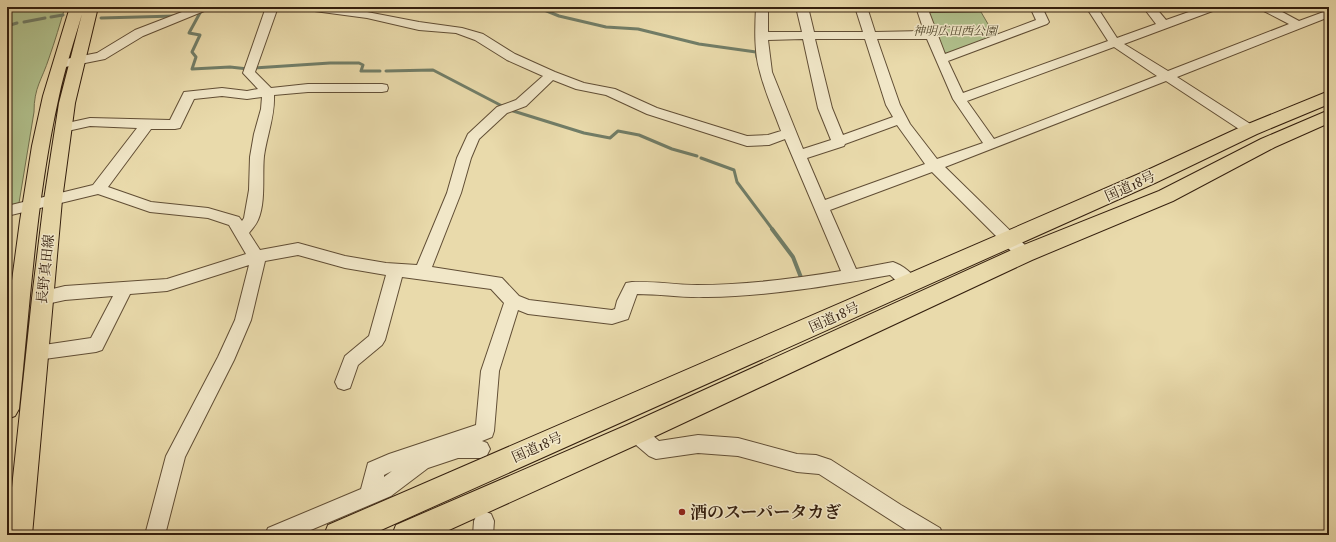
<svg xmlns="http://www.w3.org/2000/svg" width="1336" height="542" viewBox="0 0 1336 542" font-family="'IM FELL Double Pica','Noto Serif JP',serif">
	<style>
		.green { fill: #b1c18d; stroke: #72704e }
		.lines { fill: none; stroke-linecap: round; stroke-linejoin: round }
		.stream-far1 { stroke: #717d67; stroke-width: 3 }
		.stream { stroke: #717d67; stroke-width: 4 }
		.minor-casing { stroke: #614e35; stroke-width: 2 }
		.major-casing { stroke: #341f0e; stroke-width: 2 }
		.highway-casing { stroke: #341f0e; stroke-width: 2 }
		.minor { fill: #f1e7c8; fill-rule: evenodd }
		.major { fill: #e9daab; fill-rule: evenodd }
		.highway { fill: #e9daab; fill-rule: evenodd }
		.poi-dot { fill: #8f2418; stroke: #f1e7c8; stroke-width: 1.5 }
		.labels { text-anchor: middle; stroke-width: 3; stroke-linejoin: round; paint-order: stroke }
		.far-park-label { font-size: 12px; font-style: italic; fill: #53482e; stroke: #f1e7c8 }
		.street-label { font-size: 14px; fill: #341f0e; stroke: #f1e7c8 }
		.near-poi-label { font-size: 17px; font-weight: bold; fill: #341f0e; stroke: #f1e7c8; text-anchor: start }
	</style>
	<rect width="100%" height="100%" fill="#e9daab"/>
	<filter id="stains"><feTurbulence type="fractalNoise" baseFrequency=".005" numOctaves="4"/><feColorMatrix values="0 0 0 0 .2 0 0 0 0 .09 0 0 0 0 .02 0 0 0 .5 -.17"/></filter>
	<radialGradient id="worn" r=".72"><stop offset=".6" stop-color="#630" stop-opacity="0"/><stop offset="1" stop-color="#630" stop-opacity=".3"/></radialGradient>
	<g class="green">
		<path d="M7,7H65C60,24 55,41 49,58C42,80 34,87 34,112L19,203L7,206Z"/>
		<polygon points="928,12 981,12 995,36 945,55 937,37"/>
	</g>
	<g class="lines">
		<g class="stream-far1">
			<polyline points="537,7 559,16 606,27 638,29 699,44 756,52 757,57"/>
			<polyline points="201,11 189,33 200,35 192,52 196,57 192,69 230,67 248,69"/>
			<polyline points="51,17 63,15"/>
			<polyline points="101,18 175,16"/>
			<polyline points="24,22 45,18"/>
			<polyline points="7,26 17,23"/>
			<polyline points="253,68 330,63 359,63 363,65 361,71 380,71"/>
			<polyline points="386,71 433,70 504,107"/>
			<polyline points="510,110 584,133 610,138 618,131 639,135 672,149 697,156"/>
			<polyline points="701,158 734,170 737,182 773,230"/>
		</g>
		<polyline class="stream" points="772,229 793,257 802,280 804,279"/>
		<defs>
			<g id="minor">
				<polygon points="195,7 211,7 209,9 143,36 105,59 60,68 56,67 54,64 56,61 97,53 135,30"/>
				<path d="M266,7H278L255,72L271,88L308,84H382L387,85L388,88L387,91L382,92H308L274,95C275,116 267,135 264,156C262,175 266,202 258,220C256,225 252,229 249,233L260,250L298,243L345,256L386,263L417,265L447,193L457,158L468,134L497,107L516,100L543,76L507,60L475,40L456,33L419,30L367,18L307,10L303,9L301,7H333L367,12L419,22L462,28L483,34L515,54L555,72L584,83L615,89L657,108L747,136L768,135L781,131C774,112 765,92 760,72C754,52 755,28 756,7H768V32H802L796,7H808L814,32H863L855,7H867L875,32L924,31L916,7H1030L1028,9L1024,10L929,12L945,54L1036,20L1030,7H1042L1049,22L1047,24L948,61L963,93L1108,41L1088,10H1062L1058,9L1056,7H1097L1117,38L1156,24L1143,7H1155L1166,20L1203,7H1220L1218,9L1124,44L1168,71L1289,24L1260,9L1258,7H1273L1299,21L1329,10V17L1177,77L1255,127L1257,130L1255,133L1250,134L1245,133L1166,81L945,167L1030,250L1032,254L1030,258L1024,260L1018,258L932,172L830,210L856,269L893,262C902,265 914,274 919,283L917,288C905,291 898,282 890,275C829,286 769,296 707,297C683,298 660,294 637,294L628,319L612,324L528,314L518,310L499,371L494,431L492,437L482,441L487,443L490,449L487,455L480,458H458L428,468L391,496L299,535H265L268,528L361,489L368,463L389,454L476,425L481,371L504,303L491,289L402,277L385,340L382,345L358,365L350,388L344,390L338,388L335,382L345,356L369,336L386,275L345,268L298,255L265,261L251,320L234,360L185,457L165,535H145L166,456L218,357L235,320L249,265L167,291L130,294L102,350L96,352L37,360L31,358L28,353L31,348L37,346L91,338L113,296L65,300L42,305L36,303L34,298L36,293L65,286L167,279L246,254L229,225L208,218L150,212L98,194L7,216V206L93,185L137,128L90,126L63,132L58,131L56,128L58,125L90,118L170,120L184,92L222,88L247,91L258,89L243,73ZM803,39L818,108L831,140L803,149L772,72L768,40ZM815,39H865L886,105L893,117L843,135L832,108ZM877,39H927L953,99L983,143L937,159L910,124L900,105ZM1114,47L1157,76L994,139L967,101ZM553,80L576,89L606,95L647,114L747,146L769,145L785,139L841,271C793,279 745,285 697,285C675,285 654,281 632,282L626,283L617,301L615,309L612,310L529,300L519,296L502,278L432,267L461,193L471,158L479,139L507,113L526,106ZM222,96L247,99L262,97L261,109L254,134L250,157L249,190L244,218L242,221L239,217L208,208L151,202L108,187L151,129H175L180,128L194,99ZM897,125L925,164L825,200L807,158L844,146L845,144ZM392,471L384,477V475Z"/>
				<polygon points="636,424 643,427 659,441 698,435 738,438 797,454 816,455 831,460 901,505 940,528 943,535 914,535 819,474 797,472 738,456 698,453 656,459 649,456 629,439 627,433 629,427"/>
				<polygon points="484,511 491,514 494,521 493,535 473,535 474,521 477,514"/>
			</g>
			<path id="major" d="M70,7H98L75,103L62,200L32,535H7L32,298L44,200L59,103L82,14C74,41 65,68 59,96C36,198 30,305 19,409L15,416L7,419V318L20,221L32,146L43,96Z"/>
			<g id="highway">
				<polygon points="1329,91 1329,104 1257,134 1155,183 370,535 324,535 328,525 1141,173 1243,126"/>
				<polygon points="1329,110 1329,123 1275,147 1173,201 1032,260 645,441 438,535 392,535 396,525 627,425 1016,248 1159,191 1261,139"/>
			</g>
		</defs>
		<use href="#minor" class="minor-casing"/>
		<use href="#major" class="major-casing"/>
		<use href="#highway" class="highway-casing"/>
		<use href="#minor" class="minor"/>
		<use href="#major" class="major"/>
		<use href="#highway" class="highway"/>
	</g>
	<circle class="poi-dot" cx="682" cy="512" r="4"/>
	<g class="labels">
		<g class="far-park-label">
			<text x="955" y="35">神明広田西公園</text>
		</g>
		<g class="street-label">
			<text transform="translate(1130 186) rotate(-24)" y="5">国道18号</text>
			<text transform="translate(45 269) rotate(-84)" y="5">長野真田線</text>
			<text transform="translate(834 317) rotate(-24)" y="5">国道18号</text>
			<text transform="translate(537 447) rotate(-24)" y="5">国道18号</text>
		</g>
		<g class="near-poi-label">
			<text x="690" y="518">酒のスーパータカぎ</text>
		</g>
	</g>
	<rect width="1336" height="542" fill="none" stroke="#e9daab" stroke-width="24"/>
	<rect x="8" y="8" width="1320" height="526" fill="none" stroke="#341f0e" stroke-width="2"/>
	<rect x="12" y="12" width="1312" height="518" fill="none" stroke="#341f0e"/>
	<rect width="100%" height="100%" filter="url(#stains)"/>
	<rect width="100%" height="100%" fill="url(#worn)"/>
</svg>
